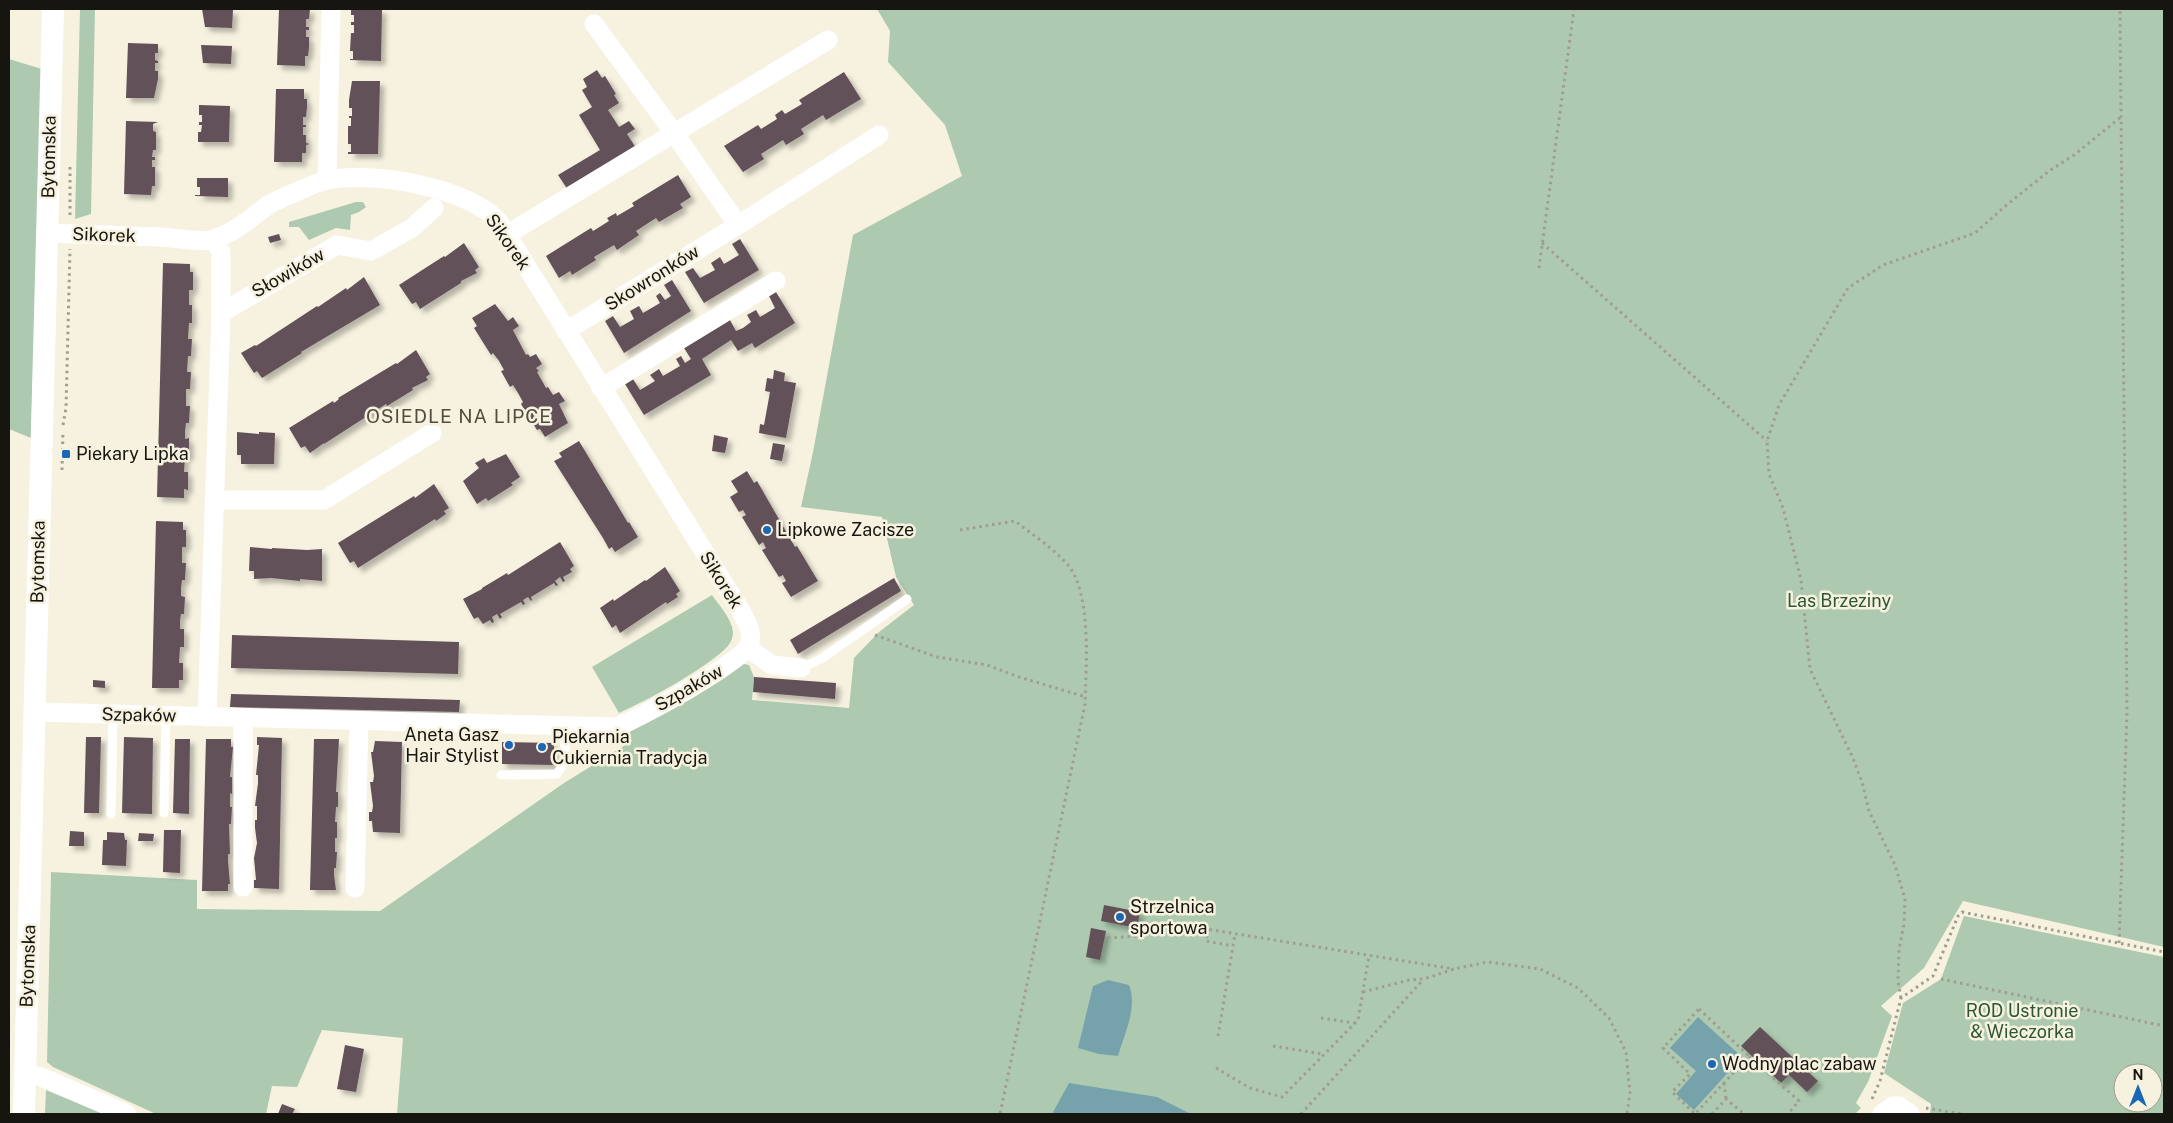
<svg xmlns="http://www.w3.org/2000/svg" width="2173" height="1123" viewBox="0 0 2173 1123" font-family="'Public Sans',sans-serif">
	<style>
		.green { fill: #adcab0; fill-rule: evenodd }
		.water { fill: #76a3ab }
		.building { fill: #625158; filter: url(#shadow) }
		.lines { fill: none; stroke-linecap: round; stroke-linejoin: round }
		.path { stroke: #a09d8f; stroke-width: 3; stroke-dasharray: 2.5 4; stroke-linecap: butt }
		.service { stroke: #fff; stroke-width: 9 }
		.minor { stroke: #fff; stroke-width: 19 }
		.tertiary { stroke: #fff; stroke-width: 22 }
		.poi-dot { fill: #1b66b5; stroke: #f7f2e0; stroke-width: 2 }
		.labels { text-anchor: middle; stroke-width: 5; stroke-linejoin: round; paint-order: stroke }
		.street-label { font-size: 18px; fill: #16150f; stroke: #f7f2e0 }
		.poi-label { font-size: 18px; fill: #16150f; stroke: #f7f2e0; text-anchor: start }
		.park-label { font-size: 18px; fill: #2b5833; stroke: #f7f2e0 }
		.neighbourhood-label { font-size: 19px; letter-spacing: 1px; fill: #504d3e; stroke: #f7f2e0 }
	</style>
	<defs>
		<filter id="shadow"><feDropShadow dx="4.5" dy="4.5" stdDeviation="2.5" flood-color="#0004"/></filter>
	</defs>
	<rect width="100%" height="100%" fill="#f7f2e0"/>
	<g class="green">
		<polygon points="80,9 95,9 91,214 75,219"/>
		<polygon points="877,9 2164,9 2164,947 1963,901 1924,968 1881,1006 1892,1016 1868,1082 1856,1103 1861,1108 1855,1114 397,1114 403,1038 322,1030 297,1087 272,1086 266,1114 156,1114 53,1067 47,1062 51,872 197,880 197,909 380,911 564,783 632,741 628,733 744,664 749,665 754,677 752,700 849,708 854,658 879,632 914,605 896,577 882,517 801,507 813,452 853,235 962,176 945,125 888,62 890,31"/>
		<polygon points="9,59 42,69 31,438 9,429"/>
		<polygon points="356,202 363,202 366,207 359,212 351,215 350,230 336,228 309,240 299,227 289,227 289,222"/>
		<path d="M712,595C719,605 732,619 733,632C733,637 731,642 728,646C707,668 648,700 619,713L592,667Z"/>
		<path d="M1964,916L2164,957V1114H1930L1931,1104L1884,1073L1903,1003L1941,979ZM2123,1073H2153V1103H2123Z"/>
		<polygon points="46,1090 104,1114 45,1114"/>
	</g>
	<g class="water">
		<path d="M1108,980L1129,985C1138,1007 1124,1035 1118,1056L1099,1054L1078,1048L1093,986Z"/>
		<polygon points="1698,1017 1742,1057 1694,1110 1676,1094 1696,1071 1670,1048"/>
		<polygon points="1069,1083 1157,1097 1191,1114 1052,1114"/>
	</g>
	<g class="building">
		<polygon points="202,9 233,10 232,28 205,27"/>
		<polygon points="279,9 310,9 309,19 306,19 306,27 309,27 309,30 306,30 306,37 309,37 309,48 308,56 305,56 305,66 277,65"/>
		<polygon points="351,9 382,9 381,61 350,60 350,59 353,59 353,51 350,51 351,33 354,33 354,25 351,25 351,22 354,22 354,15 351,15"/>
		<polygon points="128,43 158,44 158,53 155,53 155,60 158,61 158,63 155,63 155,71 158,71 158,79 154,98 126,98"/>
		<polygon points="201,45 232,46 231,64 203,63"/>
		<polygon points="597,70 602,78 605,76 616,94 614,95 619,103 608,110 619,127 629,121 635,129 627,134 636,148 568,190 558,175 600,150 579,115 592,107 582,90 587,87 583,79"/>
		<polygon points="844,72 861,99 826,120 823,115 801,129 804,134 786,145 783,140 761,154 764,159 743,172 724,146 758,125 761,129 777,119 775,115 782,110 785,114 802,104 799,100"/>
		<polygon points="352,81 380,81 378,154 348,154 348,152 351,152 351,144 348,144 348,126 351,126 351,118 349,118 349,116 352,116 352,108 349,108 349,100"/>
		<polygon points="276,89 304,89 304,99 307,99 307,107 306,117 303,117 303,125 306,125 306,127 303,127 303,135 306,135 306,143 310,144 306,145 306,153 302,153 302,162 274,162"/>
		<polygon points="199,105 230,106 229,142 198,142 198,132 201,132 202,125 199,125 199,122 202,122 202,115 199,115"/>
		<polygon points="126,121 158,122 153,124 153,131 156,132 156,150 153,150 152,157 155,157 155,160 152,160 152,167 155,167 155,186 152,186 151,195 124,194"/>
		<polygon points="678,175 691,197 680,204 683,208 659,222 656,218 636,231 639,235 617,250 614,245 594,257 596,260 572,275 570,271 559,278 546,256 591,228 593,231 609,221 607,218 616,213 617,216 634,206 632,203"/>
		<polygon points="197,178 228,178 228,197 195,196 195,195 200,195 200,187 197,187"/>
		<polygon points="279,234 281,240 270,243 268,237"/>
		<polygon points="740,239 759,270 704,303 685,272 693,268 700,278 715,270 711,263 720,257 724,264 739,255 732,244"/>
		<polygon points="464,243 479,267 475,270 477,273 461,281 461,283 420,309 416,302 412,304 399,285 444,256 445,257"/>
		<polygon points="163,263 190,264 190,272 193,272 193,290 189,290 189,305 192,305 192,323 189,323 188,339 192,339 191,356 188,356 187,372 191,372 190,389 186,389 186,406 190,406 189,423 186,423 185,431 185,439 189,438 189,456 185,456 184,472 188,472 188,490 184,489 184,498 157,497"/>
		<polygon points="364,277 380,305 301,352 302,353 262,378 257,371 254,373 241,353 255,345 256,346 317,306 318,307 346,288 347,290"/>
		<polygon points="672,280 691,311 624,353 605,321 613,316 620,327 634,319 630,311 639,306 643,313 660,303 656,296 660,293 665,300 671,296 664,285"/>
		<polygon points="776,292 795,323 755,348 752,343 738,351 731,340 702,359 711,375 644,415 625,384 633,379 640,390 655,381 650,375 659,369 663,376 680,366 676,359 681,356 685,363 691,359 684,348 730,320 736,331 743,328 751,322 747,315 756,310 760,317 775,308 769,296"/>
		<polygon points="495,304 508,321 513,317 519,326 513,330 526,355 528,354 530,357 536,354 542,364 536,368 539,371 537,372 546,388 548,387 553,395 559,392 565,401 559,404 568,423 545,437 540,429 537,430 521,404 523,402 518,393 513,385 510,387 501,371 504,370 499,361 493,353 491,355 474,328 477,326 472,318"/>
		<polygon points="416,350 430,374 426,377 428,380 412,388 413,390 387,406 386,404 324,444 324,443 310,453 305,446 301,448 289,428 333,401 334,403 339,399 338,398 396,363 397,364"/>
		<polygon points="774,370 785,373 784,381 796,383 786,438 759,433 760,424 764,425 770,392 765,391 767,378 773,379"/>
		<polygon points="237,432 259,434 259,432 275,433 274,464 241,464 241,455 237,455"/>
		<polygon points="714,435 728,438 725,453 712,451"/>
		<polygon points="579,441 628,523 629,522 638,537 615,552 612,547 609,549 603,538 554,461 562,457 559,453"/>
		<polygon points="773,443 785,445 782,461 770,459"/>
		<polygon points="506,454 520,477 511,483 513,485 488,501 486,498 477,504 463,481 479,468 475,463 484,458 487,463"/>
		<polygon points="747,471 754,483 757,481 795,547 797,546 818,581 791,597 782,583 786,581 783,575 779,577 762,550 766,548 763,542 759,545 742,517 746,515 743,510 739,512 730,497 738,492 731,481"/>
		<polygon points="434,484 449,508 444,511 446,514 436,521 435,519 358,568 354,561 350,563 338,543 414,496 415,498"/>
		<polygon points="156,521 183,522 183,530 186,530 186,547 182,547 182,563 186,563 185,580 182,580 181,588 181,596 185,597 184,614 181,614 180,621 180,629 184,629 184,647 180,647 179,663 183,663 183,680 179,680 179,688 152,688"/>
		<polygon points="560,542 574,566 570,569 572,572 563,577 565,581 563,582 560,577 555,581 558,585 556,586 554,583 531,597 532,600 531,601 528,597 523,600 525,604 523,605 521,602 500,614 502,617 500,619 497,614 492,617 494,622 492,623 490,620 483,624 478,617 474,619 463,599 482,589 482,588 507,573 508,575"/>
		<polygon points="250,547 272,549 272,548 307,550 322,549 322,581 300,579 300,581 271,578 254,579 254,571 249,571"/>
		<polygon points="665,567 680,591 676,594 678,597 667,604 666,602 620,633 616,625 612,628 600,608 613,599 614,601 645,580 646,581"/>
		<polygon points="894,578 901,591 798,654 790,640"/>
		<polygon points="232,635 459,642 458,674 231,668"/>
		<polygon points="754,677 836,683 835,699 753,692"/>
		<polygon points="93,680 105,681 105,688 93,687"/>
		<polygon points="231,694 460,700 459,712 230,707"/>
		<polygon points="86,737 101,737 99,813 84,813"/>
		<polygon points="124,737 153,738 152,814 122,813"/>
		<polygon points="257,737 282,738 279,889 254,888 254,880 256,880 254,858 257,843 255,828 255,820 257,820 257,806 255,806 258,783 258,775 256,775 259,745 257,745"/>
		<polygon points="175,739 190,739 189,814 173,813"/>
		<polygon points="206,739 231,739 231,747 233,747 230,777 232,777 232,794 230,793 230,807 232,807 231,824 229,824 230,854 228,854 228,861 230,884 228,884 228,891 202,891"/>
		<polygon points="314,739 339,739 336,792 338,792 338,807 336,807 335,822 337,822 337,838 335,838 335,852 337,852 336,868 334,868 334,875 336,890 310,890"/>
		<polygon points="375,741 402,742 400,833 373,832 372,821 369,821 369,812 372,812 373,806 370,782 373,782 374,776 371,752 373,752"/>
		<polygon points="502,742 554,743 554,765 502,764"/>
		<polygon points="164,830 181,830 180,873 163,872"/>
		<polygon points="70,831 84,832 84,846 69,846"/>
		<polygon points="107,832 124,833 125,840 127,840 126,866 102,865 103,840 107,840"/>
		<polygon points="139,833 154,834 153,841 138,841"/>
		<polygon points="1104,905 1140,912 1137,928 1101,921"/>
		<polygon points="1091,928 1106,931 1100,960 1086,957"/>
		<polygon points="1760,1027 1818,1081 1807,1092 1789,1075 1781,1083 1741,1046"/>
		<polygon points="345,1045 364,1049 356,1092 337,1089"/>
		<polygon points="282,1104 295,1109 292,1114 278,1114"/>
	</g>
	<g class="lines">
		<g class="path">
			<polyline points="70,167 70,218"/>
			<polyline points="1542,243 1767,441"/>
			<polyline points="1539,268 1574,9"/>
			<polyline points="63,425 66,408 70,249"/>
			<polyline points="62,470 63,431"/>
			<path d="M960,530L1015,521C1033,535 1053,548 1068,565C1092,594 1086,668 1085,704L1000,1114"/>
			<polyline points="875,635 937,657 987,665 1019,677 1086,697"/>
			<polyline points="1208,929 1206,941 1232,946"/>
			<polyline points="1108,938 1140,936 1175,924 1454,969"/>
			<polyline points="2119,943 2127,713 2120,9"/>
			<polyline points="1941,979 2164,1026"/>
			<polyline points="1363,992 1409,980 1424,979 1454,969 1488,962 1540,969 1578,988 1609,1018 1626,1052 1630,1093 1627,1114"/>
			<polyline points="1901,998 1898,981 1899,949 1904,924 1905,899 1895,865 1869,811 1862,782 1852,756 1810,669 1801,580 1783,508 1769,474 1767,441 1779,405 1848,288 1883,265 1975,233 2003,208 2049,171 2074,155 2121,117"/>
			<polygon points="1699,1009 1749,1056 1695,1114 1672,1092 1690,1074 1663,1048"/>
			<polyline points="1321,1018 1354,1023"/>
			<polyline points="1218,1036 1235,934"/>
			<polyline points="1273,1046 1322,1054"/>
			<polyline points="1749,1056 1799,1101 1788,1114"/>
			<polyline points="1216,1068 1250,1088 1282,1097 1358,1020 1369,956"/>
			<polyline points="1724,1083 1726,1099"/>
			<polyline points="1872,1099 1880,1081 1901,998 1933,976 1958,916 1962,912 2164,952"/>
			<polyline points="1926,1108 1962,1114"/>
			<polyline points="1301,1114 1423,980"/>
			<polyline points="1712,1114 1726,1099 1744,1114"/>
		</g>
		<g class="service">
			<polyline points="801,668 821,659 907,599"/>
			<polyline points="501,775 557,774 565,761 565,727"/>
			<polyline points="164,813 166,716"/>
			<polyline points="111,814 113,714"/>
		</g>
		<g class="minor">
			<polyline points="327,180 331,9"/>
			<polyline points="738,225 879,135"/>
			<polyline points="506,235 828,40"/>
			<polyline points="221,313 337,245 371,251 412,228 434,208"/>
			<polyline points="566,331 738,225 674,133 594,24"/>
			<polyline points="601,388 776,281"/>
			<polyline points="214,500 324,500 432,433"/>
			<polyline points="748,648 772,665 801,668"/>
			<path d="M35,712L616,727C637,720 742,662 749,645C754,631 745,619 738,606L499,222C469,187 371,171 328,180C317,182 305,188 296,192C287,196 277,200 268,205C252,217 231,236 210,240C195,242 176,238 161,237C123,236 85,234 47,233"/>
			<polyline points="207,717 221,313 221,252 217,245 211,240"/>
			<polyline points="243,887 243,718"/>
			<polyline points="355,888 359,721"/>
			<polyline points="24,1076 39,1076 127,1114"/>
			<polyline points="1882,1114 1893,1106 1899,1106 1910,1114"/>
		</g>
		<polyline class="tertiary" points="24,1114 53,9"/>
	</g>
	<g class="poi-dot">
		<rect x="61" y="449" width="10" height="10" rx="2.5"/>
		<circle cx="767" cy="530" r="5"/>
		<circle cx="509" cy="745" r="5"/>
		<circle cx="542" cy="747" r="5"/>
		<circle cx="1120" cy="917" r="5"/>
		<circle cx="1712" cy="1064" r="5"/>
	</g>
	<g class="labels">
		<g class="street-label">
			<text transform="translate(49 157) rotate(-89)" y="6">Bytomska</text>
			<text transform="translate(104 235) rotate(2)" y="6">Sikorek</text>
			<text transform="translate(508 242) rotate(55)" y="6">Sikorek</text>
			<text transform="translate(288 273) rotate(-30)" y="6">Słowików</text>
			<text transform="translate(652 278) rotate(-32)" y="6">Skowronków</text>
			<text transform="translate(38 562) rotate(-89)" y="6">Bytomska</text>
			<text transform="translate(721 580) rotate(58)" y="6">Sikorek</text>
			<text transform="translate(689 688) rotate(-30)" y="6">Szpaków</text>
			<text transform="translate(139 715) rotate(1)" y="6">Szpaków</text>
			<text transform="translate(28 966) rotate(-88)" y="6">Bytomska</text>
		</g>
		<g class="poi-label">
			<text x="76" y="460">Piekary Lipka</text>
			<text x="777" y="536">Lipkowe Zacisze</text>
			<text x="499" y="741" text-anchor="end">Aneta Gasz<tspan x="499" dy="21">Hair Stylist</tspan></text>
			<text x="552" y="743">Piekarnia<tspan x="552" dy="21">Cukiernia Tradycja</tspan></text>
			<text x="1130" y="913">Strzelnica<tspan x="1130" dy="21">sportowa</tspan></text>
			<text x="1722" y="1070">Wodny plac zabaw</text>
		</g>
		<g class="park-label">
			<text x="1839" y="607">Las Brzeziny</text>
			<text x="2022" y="1017">ROD Ustronie<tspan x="2022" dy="21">&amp; Wieczorka</tspan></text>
		</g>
		<g class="neighbourhood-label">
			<text x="459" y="423">OSIEDLE NA LIPCE</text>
		</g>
	</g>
	<rect width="2173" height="1123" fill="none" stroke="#16150f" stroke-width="20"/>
	<g transform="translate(2138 1088)"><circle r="24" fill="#f7f2e0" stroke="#9d9a8c"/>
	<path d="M0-4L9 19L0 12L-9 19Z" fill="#1b66b5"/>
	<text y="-8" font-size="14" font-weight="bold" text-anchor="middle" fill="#16150f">N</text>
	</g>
</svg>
